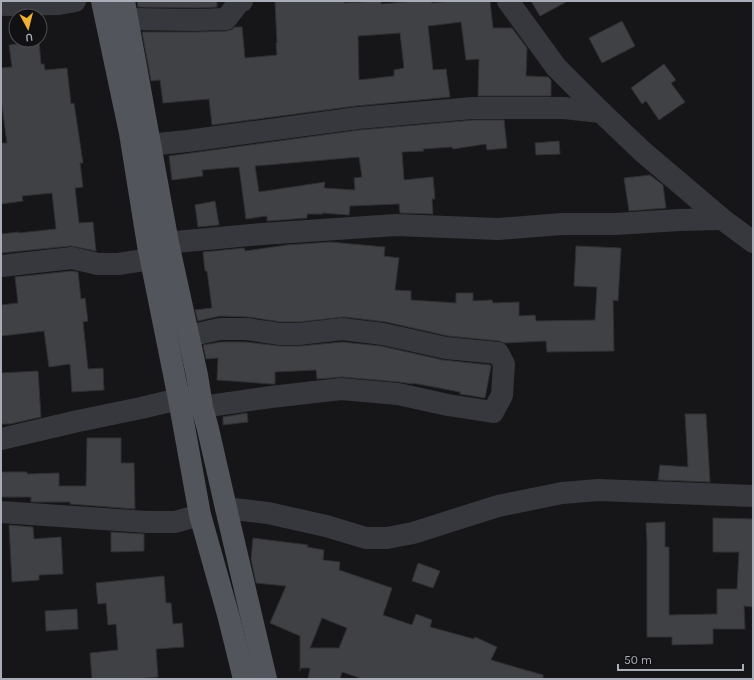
<svg xmlns="http://www.w3.org/2000/svg" width="754" height="680" viewBox="0 0 754 680" font-family="Karla,sans-serif">
	<style>
		.building { fill: #404145; stroke: #303034; fill-rule: evenodd }
		.lines { fill: none; stroke-linecap: round; stroke-linejoin: round }
		.minor { stroke: #37383d; stroke-width: 22 }
		.major { stroke: #53555c; stroke-width: 22 }
	</style>
	<rect width="100%" height="100%" fill="#161618"/>
	<g class="building">
		<polygon points="137,1 217,1 217,7 196,8 138,7"/>
		<path d="M275,1H344V3L381,1V4L417,1H431L432,3L451,1H490L493,28H512L527,48L526,76L548,77L551,80V96H478L479,59L466,60L461,22L428,26L433,70L446,69L450,97L356,106L212,125L209,99L163,103L160,80L151,81L142,32H196L226,31L231,30L235,27H242L245,58L277,55L276,43H277ZM400,33L404,68L394,70V76L359,80L358,36Z"/>
		<polygon points="531,1 568,1 540,16"/>
		<polygon points="622,21 635,46 602,63 589,38"/>
		<polygon points="39,41 41,64 44,64 45,70 67,68 71,104 74,103 83,163 80,163 83,187 75,188 79,223 93,222 96,251 71,246 1,253 1,234 19,232 19,233 56,229 52,193 22,196 23,201 1,204 1,143 7,143 1,98 1,68 12,67 9,45"/>
		<polygon points="664,64 676,80 671,83 685,102 659,120 646,101 642,104 631,88"/>
		<path d="M474,120H504L507,148L487,150L486,144L453,149L452,147L423,149L424,151L402,152L404,180L433,177L435,199H432L433,214L400,213L399,204L350,206L349,215L323,213V214H307V218L267,221V216L246,219L239,167L202,170L203,176L172,180L169,156L359,130ZM359,157L362,177L354,178L355,190L324,188L325,182L259,192L255,166Z"/>
		<polygon points="559,141 560,154 536,155 535,143"/>
		<polygon points="650,175 663,185 666,208 629,211 624,178"/>
		<polygon points="215,201 219,225 198,227 195,205"/>
		<polygon points="330,242 385,247 384,256 399,258 395,290 411,291 411,300 456,303 456,293 473,293 473,301 492,300 493,303 519,302 519,316 535,315 536,321 595,320 597,287 574,286 576,246 621,248 618,301 613,300 614,351 547,352 546,341 505,343 499,341 448,336 386,322 344,317 298,322 281,322 249,317 220,316 198,321 195,310 212,308 207,271 205,271 203,252 244,248 245,251 287,245"/>
		<polygon points="71,271 78,272 81,299 85,298 88,321 83,322 88,369 103,368 104,390 72,392 70,364 49,367 44,331 1,336 1,305 18,303 15,277"/>
		<polygon points="221,342 246,342 280,346 300,346 342,342 381,346 443,360 490,365 491,366 485,398 460,394 460,392 413,383 413,384 399,382 342,377 317,379 316,370 275,372 275,384 272,384 217,380 218,358 206,359 203,345"/>
		<polygon points="38,371 41,417 10,424 1,424 1,373"/>
		<polygon points="247,413 248,422 223,425 223,417"/>
		<polygon points="685,414 706,414 710,482 658,480 660,465 688,467"/>
		<polygon points="87,438 121,438 121,463 134,463 135,509 70,504 70,502 31,502 31,497 1,497 1,472 27,472 27,474 59,473 59,486 86,486"/>
		<polygon points="713,518 753,519 753,607 744,606 745,629 713,629 713,644 672,645 672,637 647,637 647,543 646,523 665,522 665,547 669,547 669,615 717,614 717,589 737,589 739,552 713,552"/>
		<polygon points="9,525 33,527 34,539 61,537 63,574 39,575 39,580 12,582"/>
		<polygon points="111,532 144,534 144,551 111,552"/>
		<path d="M253,538L308,545L307,547L324,550L323,560L340,562L339,570L392,588L383,615L412,625L416,614L432,620L430,627L474,639L475,637L497,647L491,660L543,675V679H363L342,672L340,679H308L310,668H301L300,671V636L270,623L286,586L256,583L251,559ZM322,618L347,628L339,648H310Z"/>
		<polygon points="418,563 440,571 433,588 412,581"/>
		<polygon points="164,576 166,603 171,603 173,624 182,623 184,647 156,649 158,677 136,679 92,679 90,653 118,650 116,624 108,625 106,603 98,604 96,583"/>
		<polygon points="77,609 78,629 46,631 45,611"/>
	</g>
	<g class="lines">
		<g class="minor">
			<polyline points="508,1 556,67 601,112 643,152 722,219 753,242"/>
			<polyline points="5,5 59,4 75,1"/>
			<polyline points="128,19 196,20 226,19 239,2 242,1"/>
			<polyline points="149,145 187,141 358,118 473,108 564,108 601,112"/>
			<polyline points="168,243 175,242 262,234 396,225 498,229 562,224 615,224 679,220 722,219"/>
			<polyline points="1,266 72,258 98,264 118,264 151,259"/>
			<polyline points="188,336 220,329 247,329 280,334 299,334 342,329 383,334 446,348 498,353 504,364 502,395 493,412 448,405 398,394 341,389 271,397 202,407"/>
			<polyline points="1,439 78,421 141,408 179,399"/>
			<polyline points="226,508 268,513 326,526 366,538 387,538 413,533 498,506 562,493 598,490 753,496"/>
			<polyline points="1,512 147,522 175,522 200,515"/>
		</g>
		<g class="major">
			<polyline points="102,1 130,133 148,245 179,399 200,515 229,618 244,679"/>
			<polyline points="124,1 168,243 197,375 202,407 208,429 226,508 266,679"/>
		</g>
	</g>
	<rect width="754" height="680" fill="none" stroke="#a8adb8" stroke-width="4"/>
	<g transform="translate(28 28) rotate(173)"><circle r="19" fill="#111113" stroke="#4d4f55"/>
	<path d="M0-3L7 15L0 10L-7 15Z" fill="#f2b134"/>
	<text y="-6" font-size="11" font-weight="bold" text-anchor="middle" fill="#a8adb8">U</text>
	</g>
	<path d="M618 664v6h125v-6" fill="none" stroke="#a8adb8" stroke-width="2"/>
	<text x="624" y="664" font-size="12" fill="#a8adb8" stroke="#111113" stroke-width="3" paint-order="stroke">50 m</text>
</svg>
